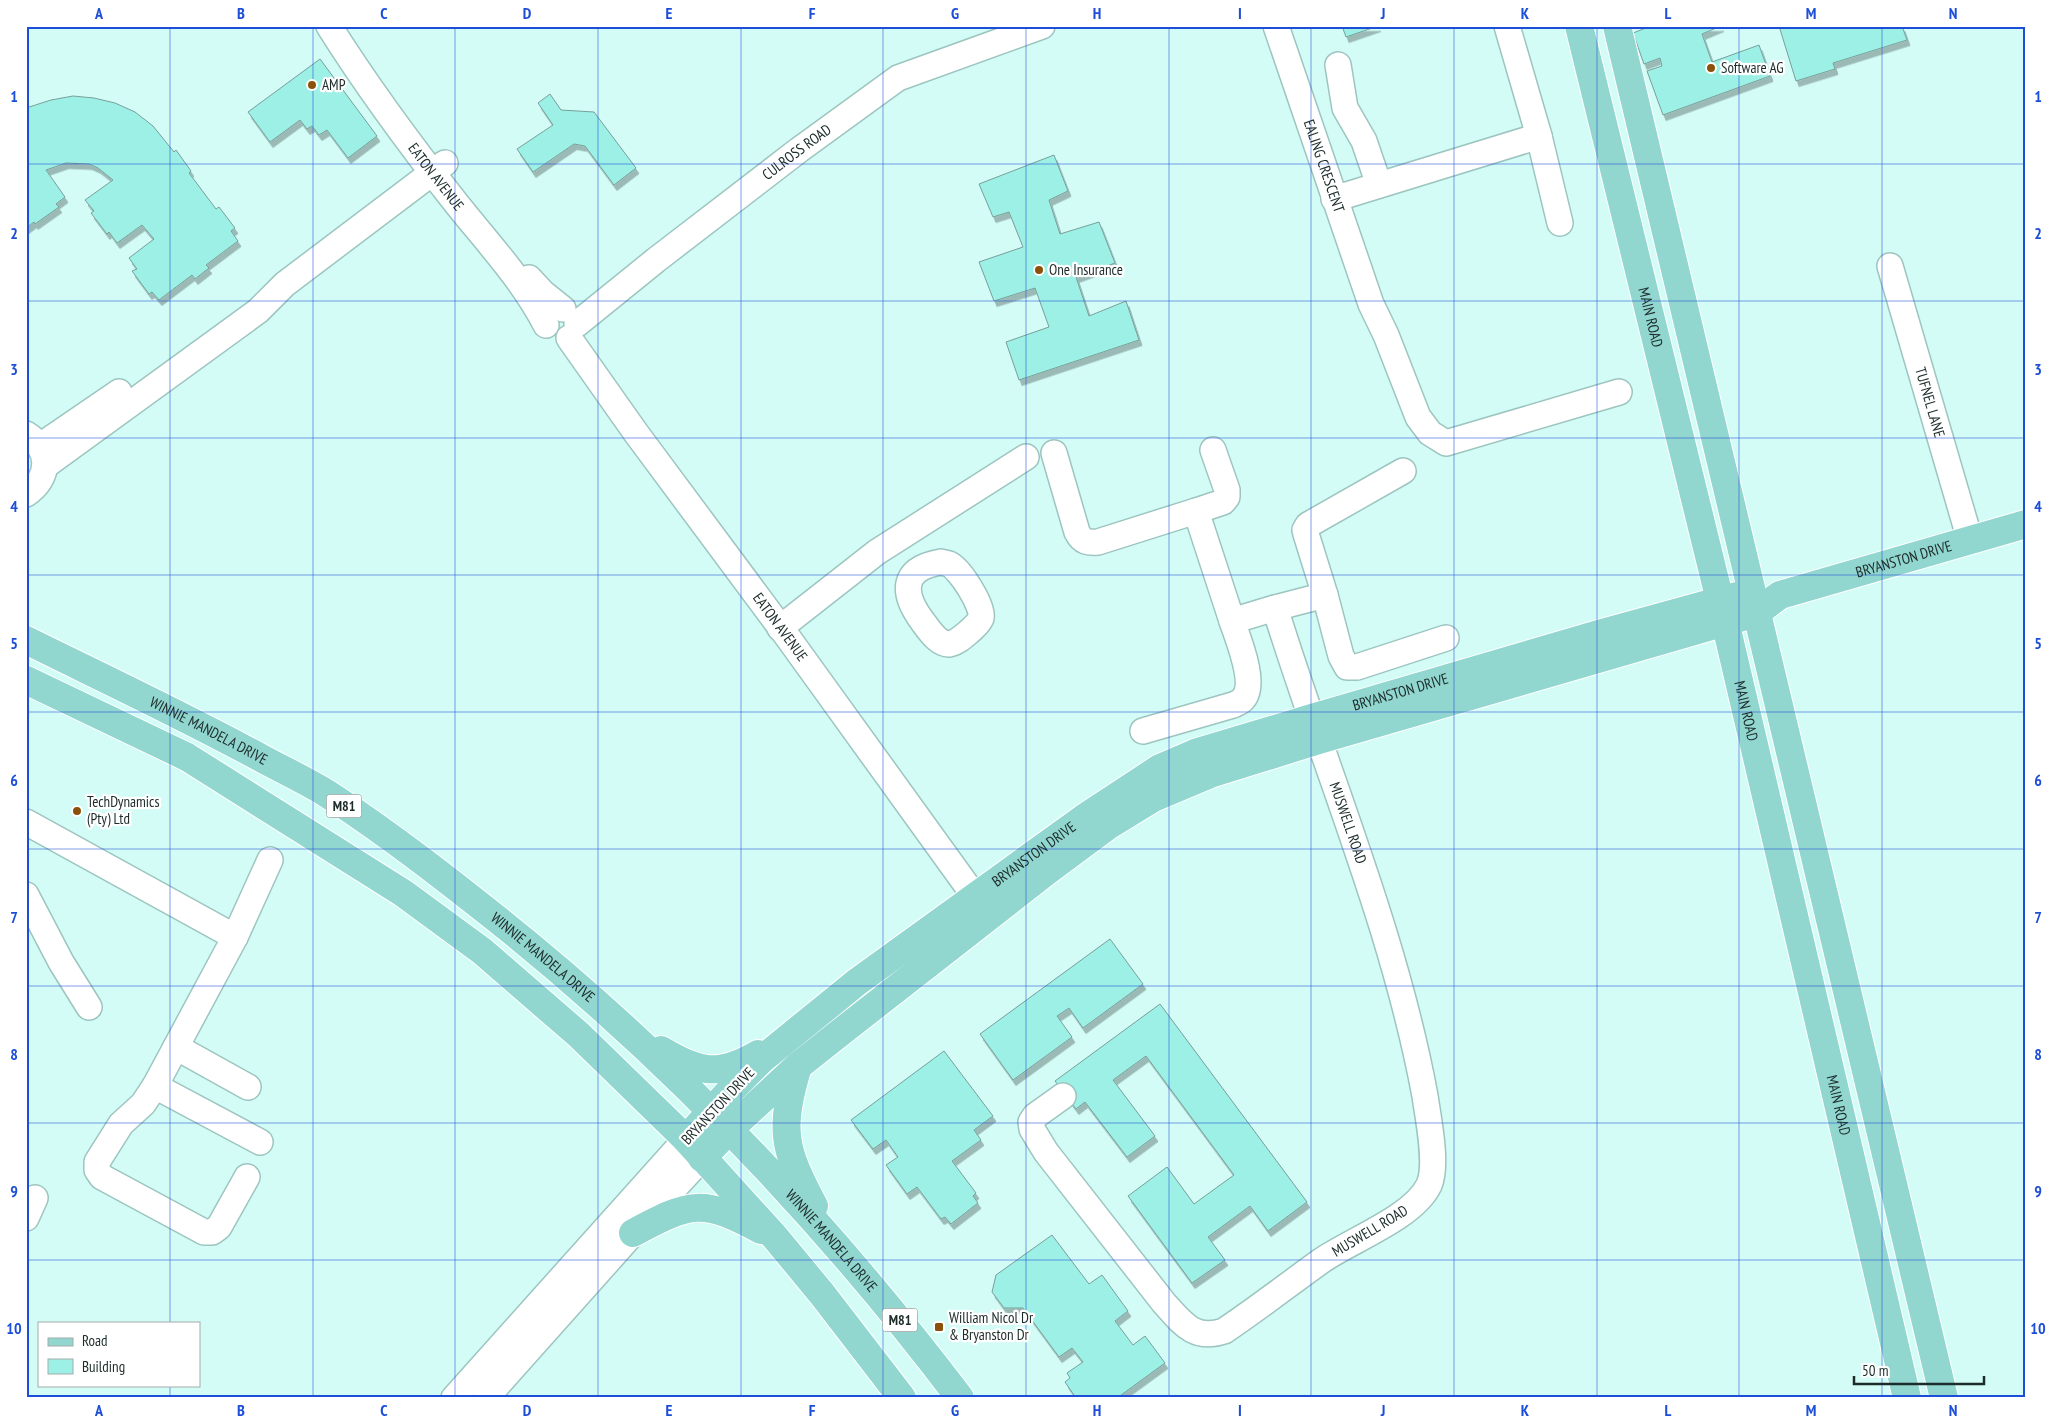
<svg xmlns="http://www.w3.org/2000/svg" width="2052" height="1424" viewBox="0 0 2052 1424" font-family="'PT Sans Narrow',sans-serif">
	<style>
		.building { fill: #9cf0e6; stroke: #789f9a; filter: url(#shadow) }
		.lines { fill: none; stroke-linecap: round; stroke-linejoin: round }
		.minor-casing { stroke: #9dc5c0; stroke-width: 28 }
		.major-casing { stroke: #fff; stroke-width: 30 }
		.minor { stroke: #fff; stroke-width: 25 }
		.major { stroke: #92d6d0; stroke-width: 28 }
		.grid { fill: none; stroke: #1d4ed8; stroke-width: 1; stroke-opacity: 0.55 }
		.poi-dot { fill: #8b510a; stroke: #fff; stroke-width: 2 }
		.labels { text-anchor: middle; stroke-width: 4.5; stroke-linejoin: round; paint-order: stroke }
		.shield { fill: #fff; stroke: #606b6a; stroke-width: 1 }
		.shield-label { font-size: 14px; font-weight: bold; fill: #1c2c2a }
		.poi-label { font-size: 15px; fill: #1c2c2a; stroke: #fff; text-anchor: start }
		.street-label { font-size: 15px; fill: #1c2c2a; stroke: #fff }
		.neatline { fill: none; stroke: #1d4ed8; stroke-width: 2 }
		.grid-label { font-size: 16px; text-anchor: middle; font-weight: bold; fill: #1d4ed8 }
	</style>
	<defs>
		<filter id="shadow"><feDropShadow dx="3" dy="5.5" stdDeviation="0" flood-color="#0004"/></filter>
	</defs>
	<rect width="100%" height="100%" fill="#d3fcf7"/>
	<g class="building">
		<polygon points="1342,26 1378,26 1346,37"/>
		<polygon points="1651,26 1721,26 1702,34 1712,62 1759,45 1770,76 1663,115 1647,71 1662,66 1660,58 1644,64 1633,33"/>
		<polygon points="1779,26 1902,26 1907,40 1833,63 1835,69 1796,81"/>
		<polygon points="320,59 377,136 348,158 327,130 319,135 312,126 307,129 300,120 270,142 248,112"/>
		<polygon points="550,94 561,110 594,112 636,168 614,185 585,146 574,144 533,172 517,149 553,125 538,103"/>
		<polygon points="73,96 94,98 115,103 135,112 153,126 174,152 176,150 191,171 189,173 216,209 219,207 235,228 231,231 238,241 206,265 209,268 195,279 192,275 159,300 152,292 149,294 132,271 137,269 129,258 154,239 142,225 117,243 109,232 107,234 91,213 94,211 85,200 113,180 98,168 89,164 66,163 46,170 65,197 56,204 59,207 35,224 34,222 26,228 26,108 51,100"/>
		<polygon points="1054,155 1068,191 1049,200 1060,234 1099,222 1115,263 1076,277 1089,316 1126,301 1139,340 1019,380 1006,342 1049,327 1035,288 994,301 979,262 1023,247 1009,212 993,217 979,184"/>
		<polygon points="1110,939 1143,984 1083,1028 1069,1008 1057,1016 1072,1037 1013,1080 980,1034"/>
		<polygon points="1160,1004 1307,1202 1268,1231 1250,1206 1208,1237 1225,1260 1192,1283 1128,1196 1167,1167 1194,1204 1234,1175 1146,1056 1113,1080 1155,1136 1127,1157 1085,1102 1076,1109 1055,1081"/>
		<polygon points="944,1051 993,1116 974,1130 981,1140 952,1161 976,1193 973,1196 978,1203 951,1224 945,1217 941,1219 917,1187 907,1194 886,1165 898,1157 886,1140 873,1149 851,1120"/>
		<polygon points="1052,1235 1089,1284 1102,1275 1128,1311 1115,1321 1133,1345 1145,1336 1165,1363 1117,1398 1076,1398 1065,1382 1070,1378 1067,1373 1083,1362 1072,1348 1059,1357 1023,1308 1004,1308 992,1292 996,1275"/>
	</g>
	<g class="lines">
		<defs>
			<g id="minor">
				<path id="s1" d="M329,26C368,88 411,146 456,203C487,242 523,280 546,325"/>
				<path id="s2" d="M1276,26L1371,304L1386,335L1418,417L1430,433L1446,443L1619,392"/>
				<polyline points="1507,26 1539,136 1560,223"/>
				<polyline points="1338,65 1345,108 1364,141 1379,185"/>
				<polyline points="1334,199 1539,136"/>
				<path id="s3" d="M1890,266L1970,540"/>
				<polyline points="529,278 543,293 563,309"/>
				<path id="s4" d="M577,324L656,260L799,150L898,78L1042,26"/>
				<path id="s5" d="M569,338L636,433L789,639L986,912"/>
				<path d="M26,434C52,450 50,478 26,494"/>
				<polyline points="40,446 119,392"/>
				<path id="s6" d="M1054,453L1077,532C1082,542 1088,543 1098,542L1196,511L1232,621L1275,608C1325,770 1394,928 1425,1096C1428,1117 1438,1165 1429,1185C1413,1218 1351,1240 1321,1261C1289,1284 1257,1309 1224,1331C1194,1341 1182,1323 1164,1303L1046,1152L1032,1129L1031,1122L1035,1116L1063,1096"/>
				<polyline points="45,466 258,311 285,284 445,163"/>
				<polyline points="1196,511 1223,502 1227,497 1227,490 1213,450"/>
				<path d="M941,562C944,563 947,563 949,564C960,569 984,607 981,618C979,623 974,627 971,630C965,635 957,643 949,644C938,644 929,630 923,622C902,594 900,569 941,562Z"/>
				<polyline points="1325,595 1341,656 1347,667 1357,667 1446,638"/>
				<polyline points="1275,608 1325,595 1306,534 1305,530 1308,525 1403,471"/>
				<polyline points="780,628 877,552 1026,457"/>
				<path d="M1143,731L1233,705C1237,703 1241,702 1243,699C1257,684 1238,639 1232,621"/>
				<polyline points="26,822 235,937"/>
				<polyline points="26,895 61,962 89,1007"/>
				<polyline points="176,1047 248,1087"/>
				<polyline points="155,1086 235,937 270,860"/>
				<polyline points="247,1177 219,1227 212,1232 204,1232 102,1177 97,1170 97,1162 121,1124 143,1104 155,1086 260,1142"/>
				<polyline points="26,1218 35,1198"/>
				<polyline points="454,1398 686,1139"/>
				<polyline points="486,1398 633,1233 702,1158"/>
			</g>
			<g id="major">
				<path id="s7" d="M1579,26L1725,621L1907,1398"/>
				<polyline points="1617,26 1944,1398"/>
				<path id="s8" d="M26,640C105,679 184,716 261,758C283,770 305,780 326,793C377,826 426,863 474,901C659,1045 818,1211 960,1398"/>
				<polyline points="26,680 187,757 403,893 482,951 579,1035 686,1139 774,1236 822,1294 902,1398"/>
				<path d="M661,1050C699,1073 719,1077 758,1054"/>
				<path d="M798,1066C779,1130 783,1148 814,1206"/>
				<path id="s9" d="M686,1139L727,1094L761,1060L857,982L1084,818L1160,768L1195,753L1312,718L1599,634L1737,596"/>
				<path id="s10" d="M702,1158L730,1129L798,1066L846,1028L1047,871L1109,825L1153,798L1210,774L1319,740L1756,613L1780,595L2026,524"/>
				<path d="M633,1233C691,1202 702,1198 761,1230"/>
			</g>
		</defs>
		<use href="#minor" class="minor-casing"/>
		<use href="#major" class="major-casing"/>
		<use href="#minor" class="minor"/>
		<use href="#major" class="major"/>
	</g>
	<path class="grid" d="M170,26V1323M313,26V1398M455,26V1398M598,26V1398M741,26V1398M883,26V1398M1026,26V1398M1169,26V1398M1311,26V1398M1454,26V1398M1597,26V1398M1739,26V1398M1882,26V1398M26,164H2026M26,301H2026M26,438H2026M26,575H2026M26,712H2026M26,849H2026M26,986H2026M26,1123H2026M26,1260H2026M170,1385V1398"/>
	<g class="poi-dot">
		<circle cx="1711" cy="68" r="5"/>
		<circle cx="312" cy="85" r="5"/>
		<circle cx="1039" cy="270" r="5"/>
		<circle cx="77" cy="811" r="5"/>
		<rect x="934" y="1322" width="10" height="10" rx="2.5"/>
	</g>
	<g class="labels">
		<g class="shield">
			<rect x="326.5" y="794.5" width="35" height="23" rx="4"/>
			<rect x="882.5" y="1308.5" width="35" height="23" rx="4"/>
		</g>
		<g class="shield-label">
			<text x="344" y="811">M81</text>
			<text x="900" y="1325">M81</text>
		</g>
		<g class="poi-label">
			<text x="1721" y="73">Software AG</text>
			<text x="322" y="90">AMP</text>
			<text x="1049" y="275">One Insurance</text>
			<text x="87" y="807">TechDynamics<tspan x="87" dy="17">(Pty) Ltd</tspan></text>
			<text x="949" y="1323">William Nicol Dr<tspan x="949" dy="17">&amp; Bryanston Dr</tspan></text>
		</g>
		<g class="street-label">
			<text dy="5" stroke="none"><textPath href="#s4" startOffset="279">CULROSS ROAD</textPath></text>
			<text dy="5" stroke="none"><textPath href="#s2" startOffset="148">EALING CRESCENT</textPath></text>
			<text dy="5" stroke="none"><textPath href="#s1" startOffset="185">EATON AVENUE</textPath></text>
			<text dy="5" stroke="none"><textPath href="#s7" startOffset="300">MAIN ROAD</textPath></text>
			<text dy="5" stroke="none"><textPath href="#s3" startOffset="142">TUFNEL LANE</textPath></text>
			<text dy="5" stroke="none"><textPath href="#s10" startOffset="1368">BRYANSTON DRIVE</textPath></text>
			<text dy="5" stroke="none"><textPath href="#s5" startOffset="358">EATON AVENUE</textPath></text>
			<text dy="5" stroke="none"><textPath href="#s9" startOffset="856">BRYANSTON DRIVE</textPath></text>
			<text dy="5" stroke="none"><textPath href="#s7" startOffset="705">MAIN ROAD</textPath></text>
			<text dy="5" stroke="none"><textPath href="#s8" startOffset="204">WINNIE MANDELA DRIVE</textPath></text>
			<text dy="5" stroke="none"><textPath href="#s6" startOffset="598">MUSWELL ROAD</textPath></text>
			<text dy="5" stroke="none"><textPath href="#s9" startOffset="451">BRYANSTON DRIVE</textPath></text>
			<text dy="5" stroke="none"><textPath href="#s8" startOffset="609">WINNIE MANDELA DRIVE</textPath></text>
			<text dy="5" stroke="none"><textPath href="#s7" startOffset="1110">MAIN ROAD</textPath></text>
			<text transform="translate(718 1106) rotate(-47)" y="5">BRYANSTON DRIVE</text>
			<text transform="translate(1370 1231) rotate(-31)" y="5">MUSWELL ROAD</text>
			<text dy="5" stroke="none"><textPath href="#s8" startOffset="1014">WINNIE MANDELA DRIVE</textPath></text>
		</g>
	</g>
	<rect width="2052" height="1424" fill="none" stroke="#ffffff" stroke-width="55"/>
	<rect x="38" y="1322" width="162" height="65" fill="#ffffff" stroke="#a4abaa"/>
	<rect x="48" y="1338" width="25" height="8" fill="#92d6d0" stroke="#a4abaa"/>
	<text x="82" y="1346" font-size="15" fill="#1c2c2a">Road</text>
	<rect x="48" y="1359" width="25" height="15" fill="#9cf0e6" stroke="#a4abaa"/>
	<text x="82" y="1372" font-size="15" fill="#1c2c2a">Building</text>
	<path d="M1854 1376v8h130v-8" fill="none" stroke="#1c2c2a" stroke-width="2.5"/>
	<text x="1862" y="1376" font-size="15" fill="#1c2c2a" stroke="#ffffff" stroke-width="4" paint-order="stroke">50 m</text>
	<rect x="28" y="28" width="1996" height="1368" class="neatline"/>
	<g class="grid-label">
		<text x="99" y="19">A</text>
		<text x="241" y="19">B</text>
		<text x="384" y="19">C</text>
		<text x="527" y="19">D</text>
		<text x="669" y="19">E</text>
		<text x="812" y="19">F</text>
		<text x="955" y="19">G</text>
		<text x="1097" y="19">H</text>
		<text x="1240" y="19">I</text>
		<text x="1383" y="19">J</text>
		<text x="1525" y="19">K</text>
		<text x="1668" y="19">L</text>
		<text x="1811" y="19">M</text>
		<text x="1953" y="19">N</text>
		<text x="14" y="102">1</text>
		<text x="2038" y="102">1</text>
		<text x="14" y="239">2</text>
		<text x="2038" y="239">2</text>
		<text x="14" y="375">3</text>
		<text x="2038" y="375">3</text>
		<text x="14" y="512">4</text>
		<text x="2038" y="512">4</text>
		<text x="14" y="649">5</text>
		<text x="2038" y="649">5</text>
		<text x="14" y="786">6</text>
		<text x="2038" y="786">6</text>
		<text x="14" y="923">7</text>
		<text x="2038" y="923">7</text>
		<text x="14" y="1060">8</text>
		<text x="2038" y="1060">8</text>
		<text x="14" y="1197">9</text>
		<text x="2038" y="1197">9</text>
		<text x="14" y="1334">10</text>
		<text x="2038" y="1334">10</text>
		<text x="99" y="1416">A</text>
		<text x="241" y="1416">B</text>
		<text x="384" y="1416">C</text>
		<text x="527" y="1416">D</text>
		<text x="669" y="1416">E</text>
		<text x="812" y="1416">F</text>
		<text x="955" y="1416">G</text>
		<text x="1097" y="1416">H</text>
		<text x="1240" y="1416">I</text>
		<text x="1383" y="1416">J</text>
		<text x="1525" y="1416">K</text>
		<text x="1668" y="1416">L</text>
		<text x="1811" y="1416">M</text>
		<text x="1953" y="1416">N</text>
	</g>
</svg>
